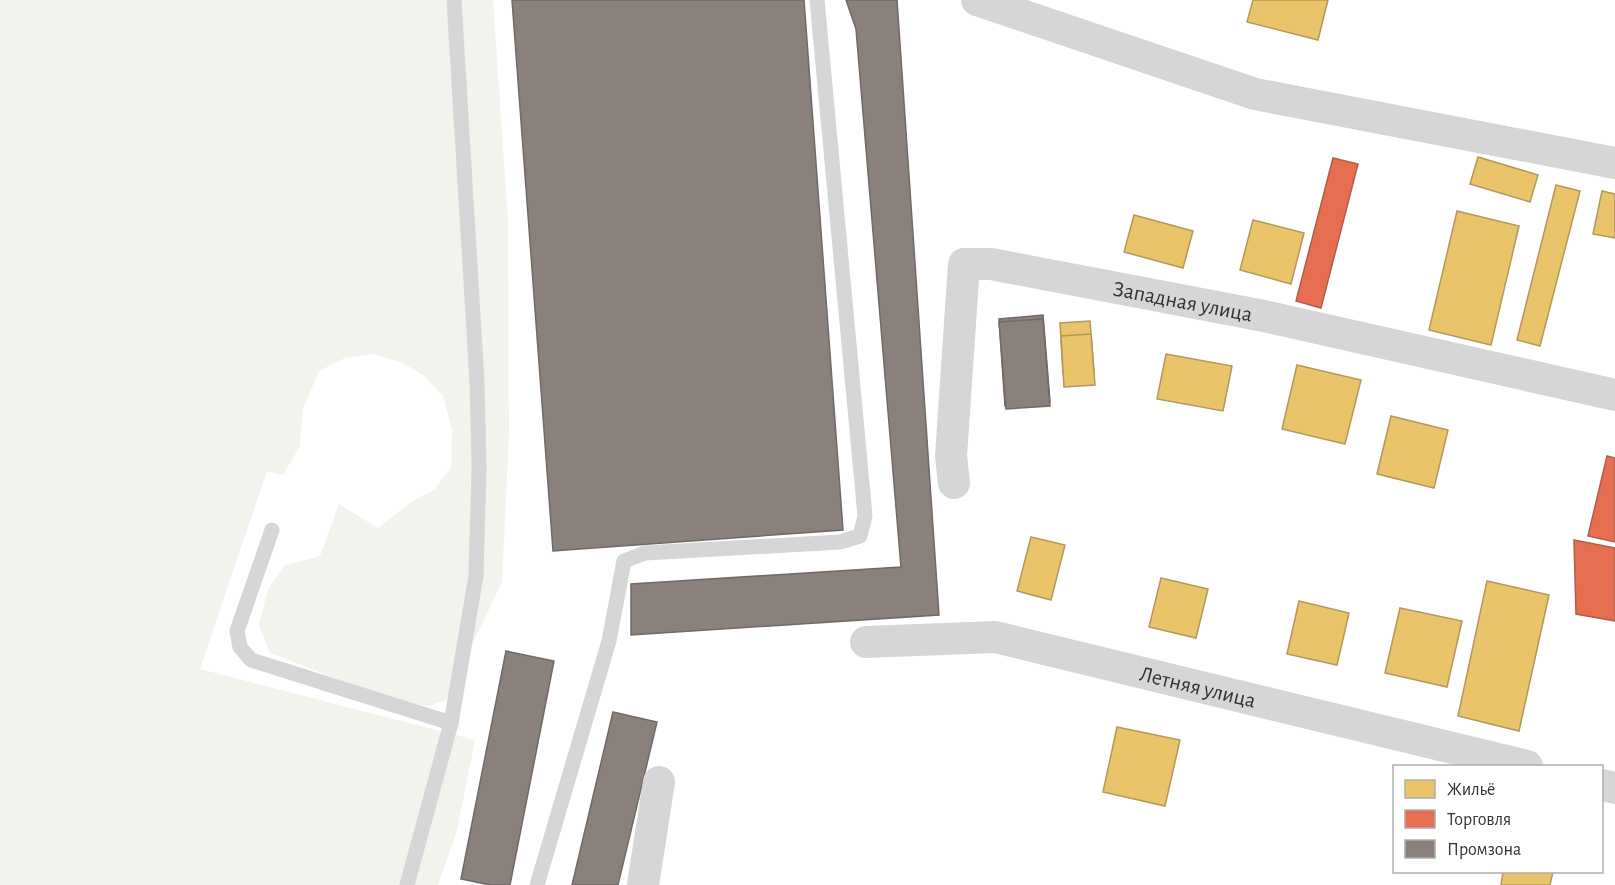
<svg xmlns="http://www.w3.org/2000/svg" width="1615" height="885" viewBox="0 0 1615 885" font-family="'Alegreya Sans',sans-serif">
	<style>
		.green { fill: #f1f4ed }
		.homes { fill: #e9c46a; stroke: #b29859; stroke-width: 1.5 }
		.shops { fill: #e76f51; stroke: #b15d48; stroke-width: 1.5 }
		.industry { fill: #8a817c; stroke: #706966; stroke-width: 1.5 }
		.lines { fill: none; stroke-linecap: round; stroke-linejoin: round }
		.service { stroke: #d6d6d6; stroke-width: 15 }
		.minor { stroke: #d6d6d6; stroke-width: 32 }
		.labels { text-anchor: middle; stroke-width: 6; stroke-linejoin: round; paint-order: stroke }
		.street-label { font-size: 22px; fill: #323232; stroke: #fff }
	</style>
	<rect width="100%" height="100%" fill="#fff"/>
	<polygon class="green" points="0,0 493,0 508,222 509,434 502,582 446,700 429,706 395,701 270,653 259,625 268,589 285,565 320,556 339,504 378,528 411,502 435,489 451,467 452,431 443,396 423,375 401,362 373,354 345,358 319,371 303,409 300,446 283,475 267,471 200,669 475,740 457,831 438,885 0,885"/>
	<g class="homes">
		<polygon points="1253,0 1328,0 1318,40 1247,22"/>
		<polygon points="1478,157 1538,175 1530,202 1470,184"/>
		<polygon points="1556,185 1580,191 1540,346 1517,340"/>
		<polygon points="1602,191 1615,194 1615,238 1593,234"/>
		<polygon points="1457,211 1519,226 1491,345 1429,330"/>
		<polygon points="1134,215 1193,231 1183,268 1124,252"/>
		<polygon points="1253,220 1304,233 1291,284 1240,270"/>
		<polygon points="1090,321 1094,371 1063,374 1060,323"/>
		<polygon points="1091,334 1095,385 1064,387 1061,336"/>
		<polygon points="1166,354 1232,366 1223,411 1157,399"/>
		<polygon points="1297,365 1361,380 1345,444 1282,429"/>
		<polygon points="1391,416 1448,430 1434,488 1377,474"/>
		<polygon points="1031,537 1065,545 1051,600 1017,591"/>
		<polygon points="1161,578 1208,589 1196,638 1149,627"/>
		<polygon points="1487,581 1549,595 1519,731 1458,716"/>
		<polygon points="1299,601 1349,613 1337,665 1287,654"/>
		<polygon points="1400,608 1462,621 1447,687 1385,673"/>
		<polygon points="1117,727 1180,740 1165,806 1103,792"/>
		<polygon points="1503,872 1553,872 1550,885 1501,885"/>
	</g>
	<g class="shops">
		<polygon points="1333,158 1358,164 1321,308 1296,301"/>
		<polygon points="1607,456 1615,458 1615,542 1588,536"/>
		<polygon points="1574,540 1615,548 1615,621 1576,614"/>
	</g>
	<g class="industry">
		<polygon points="512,0 804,0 843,530 553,551"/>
		<polygon points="846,0 897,0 939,615 631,635 631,584 901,567 856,29"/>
		<polygon points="1043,315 1050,402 1005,406 999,319"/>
		<polygon points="1043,319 1050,406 1006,409 999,322"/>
		<polygon points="506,651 554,661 510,885 490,885 461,879"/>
		<polygon points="613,712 657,722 618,885 572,885"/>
	</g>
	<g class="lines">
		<g class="service">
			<polyline points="272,530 237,631 240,647 251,660 451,723"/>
			<polyline points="407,885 451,723 476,576 479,468 477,382 454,0"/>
			<polyline points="537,885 609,641 624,561 645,553 840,542 860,536 865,516 817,0"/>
		</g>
		<g class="minor">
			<polyline points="977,0 1255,94 1615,163"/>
			<path id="s1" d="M954,483L951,456L964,264H991L1264,316L1615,395"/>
			<path id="s2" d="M866,642L995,637L1527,766"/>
			<polyline points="1602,785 1615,788"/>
			<polyline points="643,885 659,782"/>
		</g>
	</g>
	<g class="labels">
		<g class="street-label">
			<text dy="8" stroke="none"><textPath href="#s1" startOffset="442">Западная улица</textPath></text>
			<text dy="8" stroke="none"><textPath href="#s2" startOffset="338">Летняя улица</textPath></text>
		</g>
	</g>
	<rect x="1393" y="765" width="210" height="108" fill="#ffffff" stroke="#adadad" stroke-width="1.5"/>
	<rect x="1405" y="780" width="30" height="18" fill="#e9c46a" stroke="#adadad" stroke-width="1.5"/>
	<text x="1447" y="795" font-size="18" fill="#323232">Жильё</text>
	<rect x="1405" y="810" width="30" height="18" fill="#e76f51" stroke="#adadad" stroke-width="1.5"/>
	<text x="1447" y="825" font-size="18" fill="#323232">Торговля</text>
	<rect x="1405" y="840" width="30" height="18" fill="#8a817c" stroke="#adadad" stroke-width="1.5"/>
	<text x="1447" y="855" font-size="18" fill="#323232">Промзона</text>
</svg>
